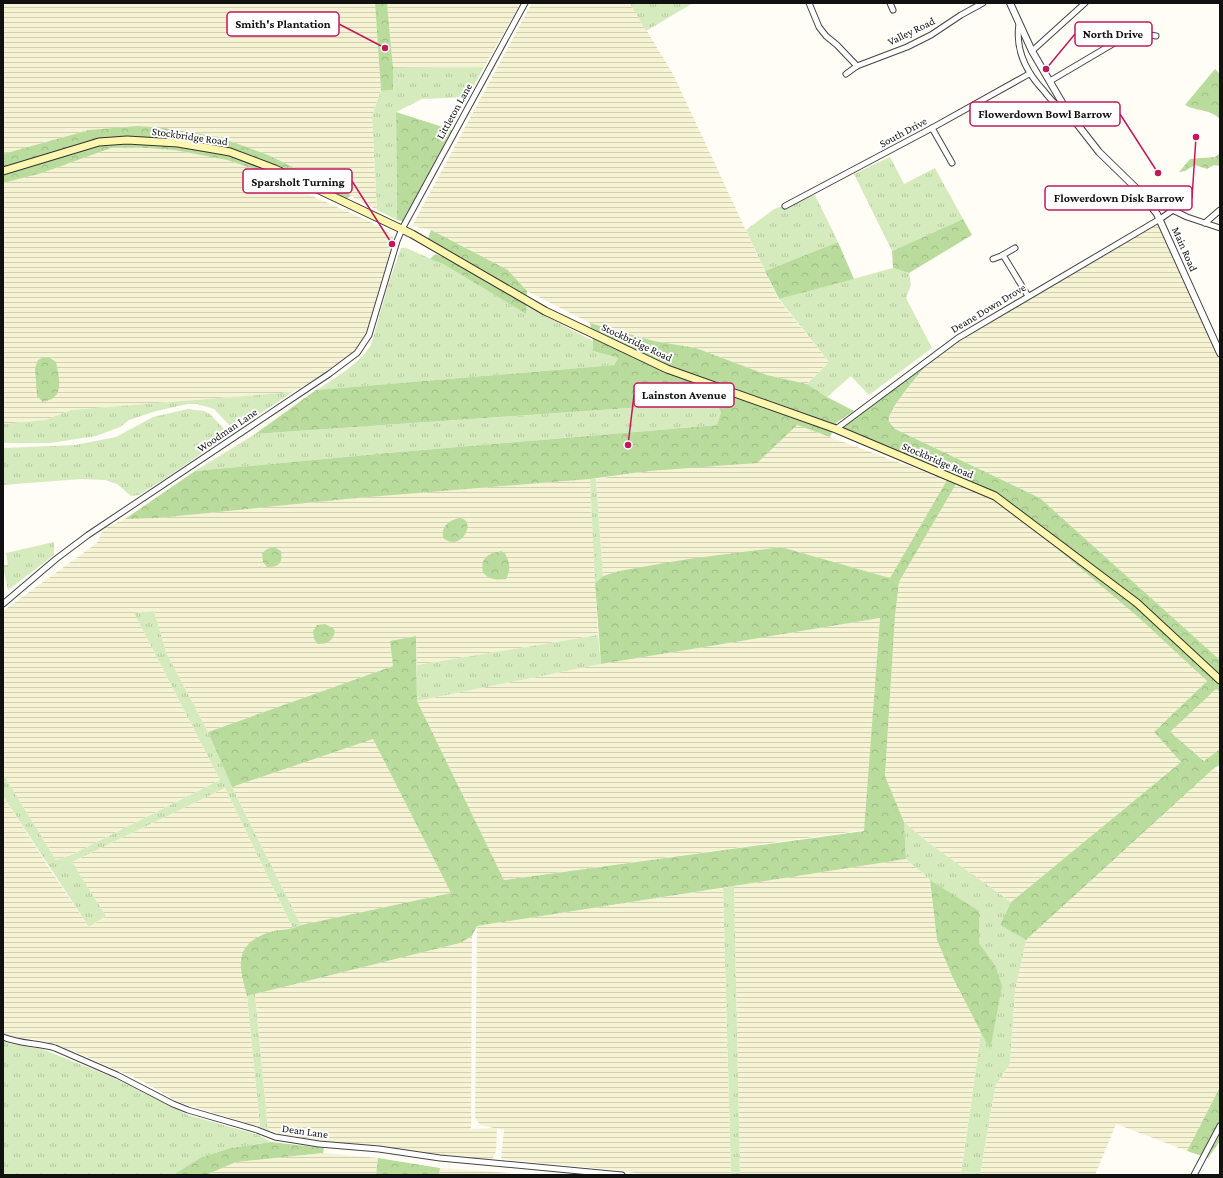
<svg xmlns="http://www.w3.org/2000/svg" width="1223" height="1178" viewBox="0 0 1223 1178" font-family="'Crimson Pro',serif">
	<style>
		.farmland { fill: url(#farmland-rules) }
		.grass { fill: url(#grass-tufts) }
		.forest { fill: url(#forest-crowns) }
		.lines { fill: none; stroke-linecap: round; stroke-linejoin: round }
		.minor-casing { stroke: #444; stroke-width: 7 }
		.tertiary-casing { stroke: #444; stroke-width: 8 }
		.secondary-casing { stroke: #333; stroke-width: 9 }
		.minor { stroke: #fff; stroke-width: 5 }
		.tertiary { stroke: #fff; stroke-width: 6 }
		.secondary { stroke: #fff6b0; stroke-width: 7 }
		.labels { text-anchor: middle; stroke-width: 4; stroke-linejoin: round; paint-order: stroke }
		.street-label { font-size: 11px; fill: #111; stroke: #fff }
		.leader { fill: none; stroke: #c2185b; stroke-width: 1.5 }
		.callout-dot { fill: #c2185b; stroke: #fff; stroke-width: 1.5 }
		.callout { fill: #fff; stroke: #c2185b; stroke-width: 1.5 }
		.callout-label { font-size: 12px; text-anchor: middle; font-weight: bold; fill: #111 }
	</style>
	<defs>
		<pattern id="farmland-rules" width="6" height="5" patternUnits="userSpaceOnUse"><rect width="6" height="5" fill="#f6f3d4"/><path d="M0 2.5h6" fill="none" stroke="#d2cfb5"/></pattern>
		<pattern id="grass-tufts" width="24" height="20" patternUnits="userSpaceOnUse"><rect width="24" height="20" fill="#d5ebbd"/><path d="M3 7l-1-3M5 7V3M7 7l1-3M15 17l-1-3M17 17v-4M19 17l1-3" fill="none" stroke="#b6c8a1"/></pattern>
		<pattern id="forest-crowns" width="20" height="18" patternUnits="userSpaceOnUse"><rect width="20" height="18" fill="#b9dc9c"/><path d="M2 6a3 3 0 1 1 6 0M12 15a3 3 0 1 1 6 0" fill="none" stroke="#9ebc85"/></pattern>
	</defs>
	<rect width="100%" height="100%" fill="#fffdf5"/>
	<g class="farmland">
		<polygon points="3,3 375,3 381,91 372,115 377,210 353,197 348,193 268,155 219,137 89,130 3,154"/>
		<polygon points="387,3 521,3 484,67 393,68"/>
		<polygon points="532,3 630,3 673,74 778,299 829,362 807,384 767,375 696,348 654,341 590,323 527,291 508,270 431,230 412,226"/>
		<polygon points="132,147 174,150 227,160 257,170 284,187 307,194 369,221 391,234 395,240 370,326 360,344 346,360 325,374 293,392 71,410 45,420 3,424 3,183 42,173 111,148"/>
		<polygon points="1160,219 1220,356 1220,660 1040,498 895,429 889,421 890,414 900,398 936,354"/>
		<polygon points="797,425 947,480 890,578 781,547 619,571 603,576 596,479 649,471"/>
		<polygon points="590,479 598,635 417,665 416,636 390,641 393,666 208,732 166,652 154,611 134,613 220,780 69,856 56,860 3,774 3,611 97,543 104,528 125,519 158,518 357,498"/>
		<polygon points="956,484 997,498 1134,613 1207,681 1154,732 1181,762 1011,902 929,843 904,822 885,776 895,616 899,582"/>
		<polygon points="880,618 865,830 504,880 417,701 601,664"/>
		<polygon points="1216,689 1220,692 1220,749 1205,761 1169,732"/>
		<polygon points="373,739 451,893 301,925 232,787"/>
		<polygon points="1214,768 1220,774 1220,1087 1187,1151 1116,1124 1095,1175 980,1175 995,1087 1010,1063 1015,991 1026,940"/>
		<polygon points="225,788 293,929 274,931 241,962 247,996 260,1127 178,1102 144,1082 71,1050 41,1040 13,1037 3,1032 3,796 51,871 89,927 106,916 72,862"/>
		<polygon points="906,859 930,880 937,940 952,976 981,1032 961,1175 740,1175 734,886"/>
		<polygon points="723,888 731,1175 646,1175 617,1170 501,1159 504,1130 497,1128 496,1151 492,1160 315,1141 268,1130 255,994 460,943 472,936 471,1129 494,1128 480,1125 475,1117 477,926"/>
		<polygon points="323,1153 378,1158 376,1175 206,1175 236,1162"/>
		<polygon points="440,1168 536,1175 439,1175"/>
	</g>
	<g class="grass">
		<polygon points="630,3 693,3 646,31"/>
		<polygon points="484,67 468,97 422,99 396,112 397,220 377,210 372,115 381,91 393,90 393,68"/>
		<polygon points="890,157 904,184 935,168 963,219 892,251 854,174"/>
		<polygon points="815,195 838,242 765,271 746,230 774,209"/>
		<path d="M401,248H406L443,264L526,314V306L593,341V351L618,358L614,365L317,390C336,377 358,365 371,345L389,282Z"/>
		<polygon points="893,268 909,273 911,285 906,298 932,348 869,395 851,376 827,397 807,384 829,362 779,299"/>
		<polygon points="293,392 238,428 234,428 229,425 214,409 197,404 188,404 156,411 129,420 120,427 96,436 50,443 3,443 3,424 45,420 71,410"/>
		<polygon points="715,402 721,412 717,425 399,452 195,471 255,434"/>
		<polygon points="188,409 204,411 210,414 224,429 224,438 169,476 139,495 131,496 117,484 105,480 81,479 3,485 3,448 75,445 116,437 153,417"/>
		<polygon points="590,479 596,479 603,576 595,583"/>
		<polygon points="54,542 54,555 8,590 3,567 3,565 8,565 6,553"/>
		<polygon points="154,611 166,652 208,732 232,787 301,925 293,929 225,788 72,862 106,916 89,927 3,796 3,774 56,860 69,856 220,780 134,613"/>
		<polygon points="598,635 601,664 417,701 417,665"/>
		<polygon points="904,822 929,843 1011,902 1000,925 1026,940 1015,991 1010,1063 995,1087 980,1175 961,1175 981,1032 990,1050 995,965 979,943 979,912 930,880 906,859"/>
		<polygon points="734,886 740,1175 731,1175 723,888"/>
		<polygon points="255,994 268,1130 260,1127 247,996"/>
		<polygon points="3,1041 11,1044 42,1049 112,1077 188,1115 259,1135 271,1142 230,1148 201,1158 173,1175 3,1175"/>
	</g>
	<g class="forest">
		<polygon points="375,3 387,3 393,68 393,90 381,91"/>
		<path d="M1215,69L1220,74V119C1208,108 1198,112 1185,105Z"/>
		<polygon points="396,112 452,130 403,221 397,220"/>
		<polygon points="138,126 164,128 219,137 268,155 351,195 347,199 262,162 257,170 227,160 174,150 132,147 111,148 42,173 3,183 3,154 89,130"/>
		<polygon points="1220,153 1220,166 1214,165 1207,169 1195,165 1185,171 1179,172 1190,159 1215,157"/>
		<polygon points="963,219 972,235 909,273 893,268 892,251"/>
		<polygon points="431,230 508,270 527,291 526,314 443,264 430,259 435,254 447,258 427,241"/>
		<polygon points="838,242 854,279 779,299 765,271"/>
		<polygon points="590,323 654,341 696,348 767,375 807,384 827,397 854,411 837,422 830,437 797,425 757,463 649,471 590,479 357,498 158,518 125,519 195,471 399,452 717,425 721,412 715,402 255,434 316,390 614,365 618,358 593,351 593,341"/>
		<path d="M44,357L50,358L56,362C58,373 64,392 52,399C49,400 46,401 43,402L37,396L35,368L38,360Z"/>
		<path d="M930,361C922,371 886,411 889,421C890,424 894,427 895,429L1040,498L1220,660V692L1216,689L1170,732L1204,761L1220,749V765L1214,768L1026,940L1000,925L1011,902L1181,762L1154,732L1207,681L1137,616L997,498L839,431Z"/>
		<path d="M947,480L956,484L899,582L895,616L885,776L904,822L906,859L477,926L472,936L460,943L247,996C245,987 240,972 241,962C241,944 258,935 274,931C284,929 292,930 301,925L451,893L373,739L232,787L208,732L393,666L390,641L416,636L417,701L504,880L864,831L880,618L601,664L595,583L603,576L619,571L688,559L781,547L890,578Z"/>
		<path d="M460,518C477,520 462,553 443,538C441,526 449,520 460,518Z"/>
		<path d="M274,547L281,551C283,562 279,568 267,567L263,562L262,553L267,549Z"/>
		<path d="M501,551L505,553C510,563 511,569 506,579C496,580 491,580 483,573C480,558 487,554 501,551Z"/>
		<path d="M325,624L333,628L335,631C333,641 328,644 318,644L314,639L313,631L317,625Z"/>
		<polygon points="930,880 979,911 979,943 995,965 1002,986 990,1050 952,976 937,940"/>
		<polygon points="1220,1087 1220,1141 1208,1158 1187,1151"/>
		<polygon points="271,1142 324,1148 323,1153 236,1162 206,1175 173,1175 200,1158 230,1148"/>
		<polygon points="378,1158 440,1168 439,1175 376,1175"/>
	</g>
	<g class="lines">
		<defs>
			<g id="minor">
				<polyline points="809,3 819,27 826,36 837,45 857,66"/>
				<polyline points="890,3 893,10"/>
				<path d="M1019,24C1015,50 1027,73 1044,91C1051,100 1057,107 1067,111"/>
				<polyline points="1032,51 1085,3"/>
				<polyline points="846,74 857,66 907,47 931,35 961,15 983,3"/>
				<polyline points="1050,81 1133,32 1156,36"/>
				<polyline points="932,128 952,163"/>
				<polyline points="1148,201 1152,200 1187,217 1220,228"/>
				<polyline points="785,206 932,128 1029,74"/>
				<polyline points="1205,223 1220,210"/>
				<polyline points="1003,255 1028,296"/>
				<polyline points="993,259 1001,256 1015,248"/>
				<polyline points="836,429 958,338 1160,219 1173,210"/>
				<polyline points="3,604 56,559 88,535 329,374 357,353 369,335 397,241 402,229 525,3"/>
				<path d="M3,1037C19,1044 38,1043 55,1048L117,1075L173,1104L188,1110L257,1130L275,1137L319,1144L379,1149L440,1158L622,1175"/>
				<polyline points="1194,1175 1220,1126"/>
			</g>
			<polyline id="tertiary" points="1010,3 1032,51 1067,111 1099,152 1140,192 1157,214 1220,353"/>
			<polyline id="secondary" points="3,171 99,142 127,140 178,143 219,150 230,152 275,169 412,234 545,311 667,369 836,429 995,496 1137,603 1220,680"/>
		</defs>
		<use href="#minor" class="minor-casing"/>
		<use href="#tertiary" class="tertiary-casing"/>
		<use href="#secondary" class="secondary-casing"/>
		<use href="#minor" class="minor"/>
		<use href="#tertiary" class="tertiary"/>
		<use href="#secondary" class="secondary"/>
	</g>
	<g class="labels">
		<g class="street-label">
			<text transform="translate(911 31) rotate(-26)" y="4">Valley Road</text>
			<text transform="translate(454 111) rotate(-61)" y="4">Littleton Lane</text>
			<text transform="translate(903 132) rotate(-28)" y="4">South Drive</text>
			<text transform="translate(190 136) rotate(8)" y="4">Stockbridge Road</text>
			<text transform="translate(1185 249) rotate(66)" y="4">Main Road</text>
			<text transform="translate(988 308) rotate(-31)" y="4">Deane Down Drove</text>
			<text transform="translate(637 342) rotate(25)" y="4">Stockbridge Road</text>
			<text transform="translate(227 430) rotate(-34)" y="4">Woodman Lane</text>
			<text transform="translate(938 460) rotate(23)" y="4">Stockbridge Road</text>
			<text transform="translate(305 1131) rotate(8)" y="4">Dean Lane</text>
		</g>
	</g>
	<path class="leader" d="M385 48L339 24M1046 69L1075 34M1158 173L1120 114M392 244L352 181M1196 137L1192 198M628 445L634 395"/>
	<g class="callout-dot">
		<circle cx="385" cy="48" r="4"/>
		<circle cx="1046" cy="69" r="4"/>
		<circle cx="1158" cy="173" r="4"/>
		<circle cx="392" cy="244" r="4"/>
		<circle cx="1196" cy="137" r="4"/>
		<circle cx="628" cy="445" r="4"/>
	</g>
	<g class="callout">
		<rect x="227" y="12" width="112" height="24" rx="4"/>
		<rect x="1075" y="22" width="77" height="24" rx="4"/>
		<rect x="970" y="102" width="150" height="24" rx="4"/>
		<rect x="243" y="169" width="109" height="24" rx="4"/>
		<rect x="1045" y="186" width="147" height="24" rx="4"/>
		<rect x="634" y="383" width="100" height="24" rx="4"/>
	</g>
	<g class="callout-label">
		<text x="283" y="28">Smith's Plantation</text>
		<text x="1113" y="38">North Drive</text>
		<text x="1045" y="118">Flowerdown Bowl Barrow</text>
		<text x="298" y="186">Sparsholt Turning</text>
		<text x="1119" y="202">Flowerdown Disk Barrow</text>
		<text x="684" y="399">Lainston Avenue</text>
	</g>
	<rect width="1223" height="1178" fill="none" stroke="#111111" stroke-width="8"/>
</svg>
